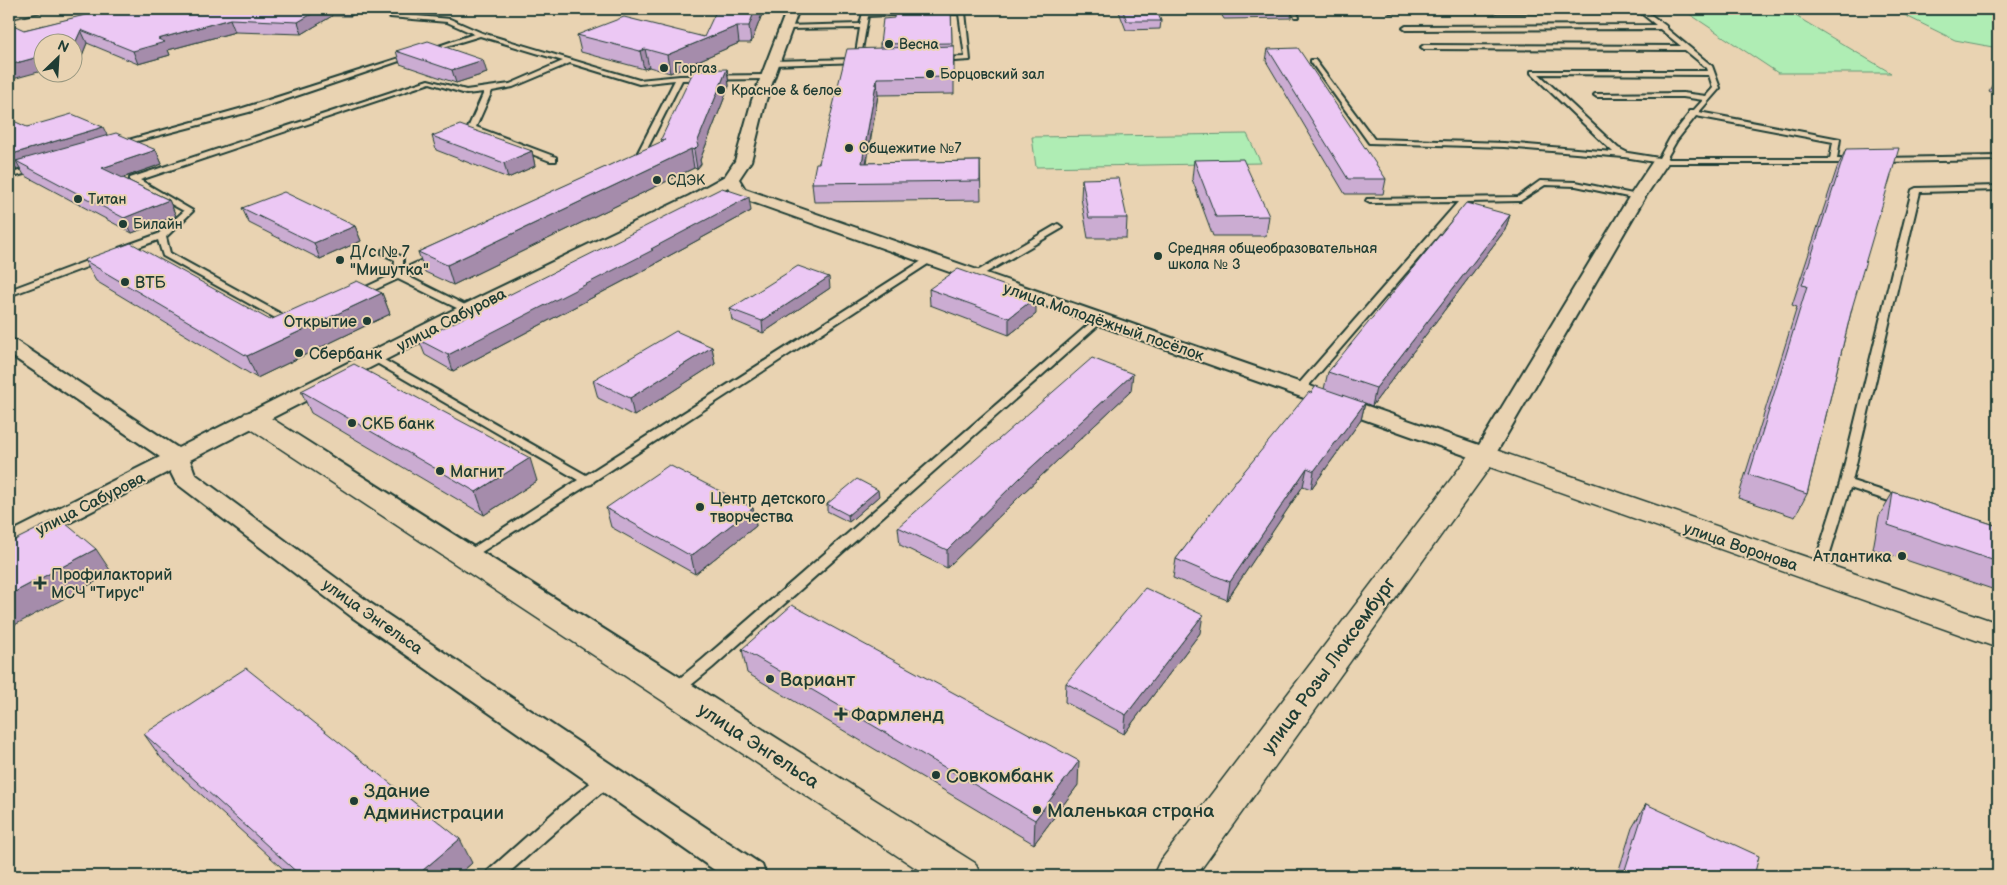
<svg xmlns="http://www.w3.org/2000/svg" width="2007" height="885" viewBox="0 0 2007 885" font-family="'Balsamiq Sans',sans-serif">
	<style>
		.green { fill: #afedb4; stroke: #679574 }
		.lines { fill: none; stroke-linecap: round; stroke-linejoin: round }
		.service-casing { stroke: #1f3d34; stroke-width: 4 }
		.minor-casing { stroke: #1f3d34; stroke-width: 4 }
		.tertiary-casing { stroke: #1f3d34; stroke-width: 3 }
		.primary-casing { stroke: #1f3d34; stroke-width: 3 }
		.service { fill: #e9d3b2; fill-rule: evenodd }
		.minor { fill: #e9d3b2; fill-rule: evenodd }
		.tertiary { fill: #e9d3b2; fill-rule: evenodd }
		.primary { fill: #e9d3b2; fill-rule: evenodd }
		.wall { fill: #cbacd2; stroke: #1f3d34 }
		.shaded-wall { fill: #a58cab; stroke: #1f3d34 }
		.building { fill: #ecc8f4; stroke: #1f3d34 }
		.poi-dot { fill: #1f3d34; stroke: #e9d3b2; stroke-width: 2 }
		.labels { text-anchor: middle; stroke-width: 4; stroke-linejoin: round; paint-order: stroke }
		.far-poi-label { font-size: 14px; fill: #1f3d34; stroke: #e9d3b2; text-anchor: start }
		.poi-label { font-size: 16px; fill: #1f3d34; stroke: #e9d3b2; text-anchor: start }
		.street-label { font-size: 16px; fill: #1f3d34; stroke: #e9d3b2 }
		.near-street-label { font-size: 19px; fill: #1f3d34; stroke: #e9d3b2 }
		.near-poi-label { font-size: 19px; fill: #1f3d34; stroke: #e9d3b2; text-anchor: start }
	</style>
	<rect width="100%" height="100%" fill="#e9d3b2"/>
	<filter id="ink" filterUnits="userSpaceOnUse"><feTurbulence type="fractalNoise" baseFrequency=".02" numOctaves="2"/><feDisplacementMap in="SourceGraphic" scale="10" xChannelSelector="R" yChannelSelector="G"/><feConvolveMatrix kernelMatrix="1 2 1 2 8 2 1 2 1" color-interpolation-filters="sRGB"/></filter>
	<g filter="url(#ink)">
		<g class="green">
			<polygon points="1682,9 1784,9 1891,73 1778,73"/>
			<polygon points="1892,9 1998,9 1998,48 1955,40"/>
			<polygon points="1247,134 1261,163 1036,167 1032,137"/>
		</g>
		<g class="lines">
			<defs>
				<g id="service">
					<polygon points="392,9 398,9 396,14 450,19 482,33 639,80 680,76 767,75 770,77 767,79 682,80 641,161 634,165 630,163 634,160 675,80 639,84 570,63 513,87 492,91 476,127 556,157 556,161 550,161 469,130 468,128 484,92 466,94 430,83 140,180 193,211 166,237 170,253 294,321 296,323 294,325 288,325 163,256 158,240 125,252 119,252 119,248 158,234 184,211 130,182 130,178 428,80 466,90 510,84 563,61 480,36 427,52 427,50 474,34 447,22 390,17"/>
					<polygon points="1289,9 1295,9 1299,17 1295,17"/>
					<path d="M1392,9H1643L1666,26V28L1712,66L1720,88L1699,112L1840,139L1837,159H1856L1860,161L1856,163H1661L1624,157L1504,147L1369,143L1311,62V60H1315L1374,139L1504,143L1613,152L1531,73V71H1708L1707,68L1685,50L1424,49L1421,47L1424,45L1681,46L1660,29L1406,30L1403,28L1406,26L1656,25L1641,13L1390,12L1389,11ZM1539,74L1709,75L1713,88L1706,96L1683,93L1595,94L1594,95L1597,97H1683L1703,100L1693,111H1689V114L1670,138L1659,158L1628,153L1618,148ZM1696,116L1833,142L1830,159H1666L1677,140Z"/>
					<polygon points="936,10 962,10 965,12 970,60 939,62 936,60 939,58 965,57 959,14 934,13 934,11"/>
					<polygon points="910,11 913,13 912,14 868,16 860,62 772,65 769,63 772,61 855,59 860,28 786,29 784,28 784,26 860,24 863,13"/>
					<polygon points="412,54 417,55 249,112 118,146 114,144 243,108"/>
					<polygon points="1998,156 1998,160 1882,162 1878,160 1882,158"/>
					<polygon points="36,166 40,168 39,170 9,178 9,174"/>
					<polygon points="1540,181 1576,182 1637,195 1641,197 1637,199 1576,186 1545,185 1520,201 1467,202 1304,391 1296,391 1295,389 1296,387 1458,202 1370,203 1366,201 1367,199 1518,197"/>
					<polygon points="1998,186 1998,190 1920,192 1852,481 1908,499 1910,502 1904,506 1850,488 1824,572 1823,575 1813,575 1812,572 1840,483 1912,190 1916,188"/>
					<polygon points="1058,224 1062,227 1061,229 977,278 974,279 969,276"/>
					<polygon points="385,249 403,257 403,269 431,256 437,256 437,260 405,275 471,308 473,310 471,312 465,312 398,279 361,296 355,296 355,292 394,274 395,260 382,254 382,250"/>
					<polygon points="100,256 104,259 103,261 9,296 9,290"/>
					<polygon points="928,257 931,258 931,262 594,481 592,484 588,485 467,561 463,560 461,557 463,554 578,480 368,358 373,355 377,356 586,475"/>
					<polygon points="1099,317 1104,320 1102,322 712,668 680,694 675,696 670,694 668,690 670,686 702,660 1096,318"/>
					<polygon points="607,773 612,774 615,779 612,784 574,815 505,876 486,876 488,871 562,805 602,774"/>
				</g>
				<polygon id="minor" points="787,9 799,9 766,100 751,161 739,179 745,189 1479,445 1629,197 1655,158 1667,158 1669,161 1645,197 1495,455 1492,460 1484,462 733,195 728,187 701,204 475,314 190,460 195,474 370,603 762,865 766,876 723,876 352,617 176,483 170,471 18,549 9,551 9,533 160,457 9,354 9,339 16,341 178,448 461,306 689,196 725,176 735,161 752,100"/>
				<g id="tertiary">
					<path d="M254,411L263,413C500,565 738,713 975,863L981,876H928L245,425L241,419L245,413Z"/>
					<polygon points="1484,446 1998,623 1998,648 1490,467 1196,876 1153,876 1159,863 1474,449"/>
				</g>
				<polygon id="primary" points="17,9 42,9 40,12 9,19 9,11"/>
			</defs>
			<use href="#service" class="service-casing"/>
			<use href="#minor" class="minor-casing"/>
			<use href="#tertiary" class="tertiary-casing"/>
			<use href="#primary" class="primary-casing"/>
			<use href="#service" class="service"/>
			<use href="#minor" class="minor"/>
			<use href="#tertiary" class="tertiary"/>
			<use href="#primary" class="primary"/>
		</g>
		<g class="wall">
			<polygon points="76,9 391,9 389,11 357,12 351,16 332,16 302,34 235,32 168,50 170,55 138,64 87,43 75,73 72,72 72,42 24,30 83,16 78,14"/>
			<polygon points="398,9 414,9 411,11 399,11"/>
			<polygon points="764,9 751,43 739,43 670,73 649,67 644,69 581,52 577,35 704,37"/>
			<polygon points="951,9 952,46 954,46 954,94 878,95 867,163 980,161 981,200 814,202 812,183 819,163 880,48 880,44 894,18"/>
			<polygon points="1118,9 1156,9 1161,21 1160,29 1126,30"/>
			<polygon points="1218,9 1292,9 1291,18 1224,19"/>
			<polygon points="1268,49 1386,179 1383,194 1345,194 1266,61"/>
			<polygon points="396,51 487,73 456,83 400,64"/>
			<polygon points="727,69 729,86 700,160 701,164 697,169 694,168 453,285 425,272 418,252 662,142 661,139"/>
			<polygon points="1996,78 1998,78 1998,96 1989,91"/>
			<polygon points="27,127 107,135 156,150 162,164 123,178 169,200 176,216 132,233 24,175 20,168 9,171"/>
			<polygon points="432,136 532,151 535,166 508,178 436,150"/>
			<polygon points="1846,149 1852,308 1807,494 1795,517 1738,498 1797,307 1792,305 1837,168"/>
			<polygon points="1194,160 1269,216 1266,236 1213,236 1192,179"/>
			<polygon points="1082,179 1127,218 1126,238 1088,238 1081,198"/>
			<polygon points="242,208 355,226 361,241 320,259 249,223"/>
			<polygon points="751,211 656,263 656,264 453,371 425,355 419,340"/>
			<polygon points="1510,215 1505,230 1372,406 1365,403 1361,420 1311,489 1303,486 1227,600 1173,578 1176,559 1237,480 1311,393 1324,389 1328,372"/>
			<polygon points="84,260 270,320 382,293 390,314 257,378 96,281"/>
			<polygon points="830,288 763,333 732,320 730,309"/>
			<polygon points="929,289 1036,314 1009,335 930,305"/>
			<polygon points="712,347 715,364 634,416 598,398 593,380"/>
			<polygon points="301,391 537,481 484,515 311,413"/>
			<polygon points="1131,391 1023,493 947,568 900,545 898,527"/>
			<polygon points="1893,492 1998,526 1998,591 1873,549 1879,516"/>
			<polygon points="879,496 849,522 827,511 827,504"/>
			<polygon points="606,508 753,508 756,526 695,574 611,527"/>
			<polygon points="1200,633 1124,734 1065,702 1066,683"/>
			<polygon points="742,649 1078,785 1034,844 747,673"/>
			<polygon points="144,734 472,863 457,876 291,876 161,758"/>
			<polygon points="1646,804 1754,876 1617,876 1632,828"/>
		</g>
		<g class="shaded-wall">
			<polygon points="320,9 330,9 332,16 302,34 298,22"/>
			<polygon points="349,9 356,9 357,12 351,16"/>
			<polygon points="755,9 764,9 751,43 749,26"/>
			<polygon points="230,19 235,32 168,50 170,55 138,64 133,51 158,39"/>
			<polygon points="737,26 739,43 670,73 667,55"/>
			<polygon points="81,30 87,43 75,73 72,68 72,50"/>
			<polygon points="645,49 649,67 644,69 640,51"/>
			<polygon points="42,56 42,71 9,80 9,65"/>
			<polygon points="483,60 487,73 456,83 452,70"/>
			<polygon points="727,69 729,86 700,160 701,164 697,169 694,150"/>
			<polygon points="877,78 878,95 863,181 862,163"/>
			<polygon points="103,127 110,141 16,161 20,168 9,171 9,155"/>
			<polygon points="691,149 694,168 453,285 447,265"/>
			<polygon points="156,150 162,164 110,182 102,168"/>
			<polygon points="532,151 535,166 508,178 504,163"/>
			<polygon points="749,197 751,211 656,263 656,264 453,371 448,355"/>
			<polygon points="169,200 176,216 132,233 124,218"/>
			<polygon points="1510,215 1505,230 1372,406 1376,388"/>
			<polygon points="355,226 361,241 320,259 314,243"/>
			<polygon points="829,277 830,288 763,333 762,321"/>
			<polygon points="382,293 390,314 257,378 247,356"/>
			<polygon points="1036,297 1036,314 1009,335 1009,318"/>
			<polygon points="712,347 715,364 634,416 630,398"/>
			<polygon points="1133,374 1131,391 1023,493 947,568 947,550 1023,475"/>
			<polygon points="1365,403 1361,420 1311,489 1314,471"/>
			<polygon points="530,458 537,481 484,515 476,492"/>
			<polygon points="1307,468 1303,486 1227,600 1230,582"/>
			<polygon points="878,490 879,496 849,522 848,515"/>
			<polygon points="753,508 756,526 695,574 691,556"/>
			<polygon points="96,549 112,573 9,628 9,595"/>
			<polygon points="1203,615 1200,633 1124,734 1126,715"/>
			<polygon points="1079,761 1078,785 1034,844 1035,820"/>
			<polygon points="460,839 472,863 457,876 416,876"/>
		</g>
		<g class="building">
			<polygon points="89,9 320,9 298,22 230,19 158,39 165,42 133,51 81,30 72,50 72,42 42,42 42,56 9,65 9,23 24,30 97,12"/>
			<polygon points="717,9 755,9 749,26 737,26 667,55 645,49 640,51 577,35 624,17 704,37"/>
			<polygon points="895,9 951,9 952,43 880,44 883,19 894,18"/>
			<polygon points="1122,9 1156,9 1161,21 1127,21"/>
			<polygon points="428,41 483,60 452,70 396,51"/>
			<polygon points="954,46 953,77 877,78 862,163 980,161 980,181 812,183 816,163 819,163 847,49"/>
			<polygon points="1298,48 1386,179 1348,179 1268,49"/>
			<polygon points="727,69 697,143 698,146 694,150 691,149 447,265 418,252 665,140 661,139 694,70"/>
			<polygon points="72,114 103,127 9,155 9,119 27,127"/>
			<polygon points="460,125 532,151 504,163 432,136"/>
			<polygon points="116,133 156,150 102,168 169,200 124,218 16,161"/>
			<polygon points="1899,148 1852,308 1807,494 1749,475 1807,286 1802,285 1846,149"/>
			<polygon points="1243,159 1269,216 1216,217 1194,160"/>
			<polygon points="1118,178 1127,218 1089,218 1082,179"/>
			<polygon points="722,188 749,197 651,249 653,250 448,355 419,340"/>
			<polygon points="284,192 355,226 314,243 242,208"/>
			<polygon points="1466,203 1510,215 1376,388 1328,372"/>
			<polygon points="131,243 270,320 357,281 382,293 247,356 84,260"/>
			<polygon points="798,266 829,277 762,321 730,309"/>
			<polygon points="958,269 1036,297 1009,318 929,289"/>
			<polygon points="676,331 712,347 630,398 593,380"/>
			<polygon points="1092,358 1133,374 1023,475 947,550 898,527"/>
			<polygon points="354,364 530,458 476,492 301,391"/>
			<polygon points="1316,386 1365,403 1314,471 1307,468 1230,582 1176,559 1236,480 1237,480 1309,392 1311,393"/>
			<polygon points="669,465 753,508 691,556 606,508"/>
			<polygon points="857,479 878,490 848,515 827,504"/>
			<polygon points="1893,492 1998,526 1998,562 1888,525"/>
			<polygon points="59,518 96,549 9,595 9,543"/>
			<polygon points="1145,588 1203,615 1126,715 1066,683"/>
			<polygon points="792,605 1079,761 1035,820 742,649"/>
			<polygon points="246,668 460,839 416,876 301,876 144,734"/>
			<polygon points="1646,804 1759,856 1754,876 1623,876"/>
		</g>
	</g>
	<g class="poi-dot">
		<circle cx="889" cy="44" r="5"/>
		<circle cx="664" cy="68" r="5"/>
		<circle cx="930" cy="74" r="5"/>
		<circle cx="721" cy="90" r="5"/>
		<circle cx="849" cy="148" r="5"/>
		<circle cx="657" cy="180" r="5"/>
		<circle cx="78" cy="199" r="5"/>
		<circle cx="123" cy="224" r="5"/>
		<circle cx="1158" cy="256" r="5"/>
		<circle cx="340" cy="260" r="5"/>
		<circle cx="125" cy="282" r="5"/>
		<circle cx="367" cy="321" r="5"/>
		<circle cx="299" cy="353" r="5"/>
		<circle cx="352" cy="423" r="5"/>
		<circle cx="440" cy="471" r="5"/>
		<circle cx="700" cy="507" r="5"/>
		<circle cx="1902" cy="556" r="5"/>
		<path d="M37.5 575.5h5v5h5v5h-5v5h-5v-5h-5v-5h5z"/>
		<circle cx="770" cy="679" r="5"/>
		<path d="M838.5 706.5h5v5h5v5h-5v5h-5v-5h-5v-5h5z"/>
		<circle cx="936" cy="775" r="5"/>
		<circle cx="354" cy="801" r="5"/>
		<circle cx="1037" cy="810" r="5"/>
	</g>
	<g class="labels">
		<g class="far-poi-label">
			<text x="899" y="49">Весна</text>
			<text x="674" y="73">Горгаз</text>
			<text x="940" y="79">Борцовский зал</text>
			<text x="731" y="95">Красное &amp; белое</text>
			<text x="859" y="153">Общежитие №7</text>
			<text x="667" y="185">СДЭК</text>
			<text x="88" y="204">Титан</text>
			<text x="133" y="229">Билайн</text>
			<text x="1168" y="253">Средняя общеобразовательная<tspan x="1168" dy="16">школа № 3</tspan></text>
		</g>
		<g class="poi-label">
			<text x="350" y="257">Д/с № 7<tspan x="350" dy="18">"Мишутка"</tspan></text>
			<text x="135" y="288">ВТБ</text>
			<text x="357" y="327" text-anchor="end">Открытие</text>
			<text x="309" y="359">Сбербанк</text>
			<text x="362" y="429">СКБ банк</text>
			<text x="450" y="477">Магнит</text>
			<text x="710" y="504">Центр детского<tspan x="710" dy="18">творчества</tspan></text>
			<text x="1892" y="562" text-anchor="end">Атлантика</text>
			<text x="51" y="580">Профилакторий<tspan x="51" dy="18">МСЧ "Тирус"</tspan></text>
		</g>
		<g class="street-label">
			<text transform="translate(451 319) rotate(-27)" y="6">улица Сабурова</text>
			<text transform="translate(1104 321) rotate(19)" y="6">улица Молодёжный посёлок</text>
			<text transform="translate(90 503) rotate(-27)" y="6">улица Сабурова</text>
			<text transform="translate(1741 546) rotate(19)" y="6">улица Воронова</text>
			<text transform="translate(373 616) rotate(35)" y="6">улица Энгельса</text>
		</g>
		<g class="near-street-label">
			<text transform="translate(1328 665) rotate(-54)" y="7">улица Розы Люксембург</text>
			<text transform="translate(759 745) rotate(33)" y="7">улица Энгельса</text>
		</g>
		<g class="near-poi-label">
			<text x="780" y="686">Вариант</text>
			<text x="851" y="721">Фармленд</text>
			<text x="946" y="782">Совкомбанк</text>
			<text x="364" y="797">Здание<tspan x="364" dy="22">Администрации</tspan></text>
			<text x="1047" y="817">Маленькая страна</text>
		</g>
	</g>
	<rect width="2007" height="885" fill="none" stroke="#e9d3b2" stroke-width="30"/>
	<rect x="15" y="15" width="1977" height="855" fill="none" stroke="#1f3d34" stroke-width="2" filter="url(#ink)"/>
	<g transform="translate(58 58) rotate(25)"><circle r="24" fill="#e9d3b2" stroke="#989780"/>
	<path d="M0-4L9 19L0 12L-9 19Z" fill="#1f3d34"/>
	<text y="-8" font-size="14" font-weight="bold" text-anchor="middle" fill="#1f3d34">N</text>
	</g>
</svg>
